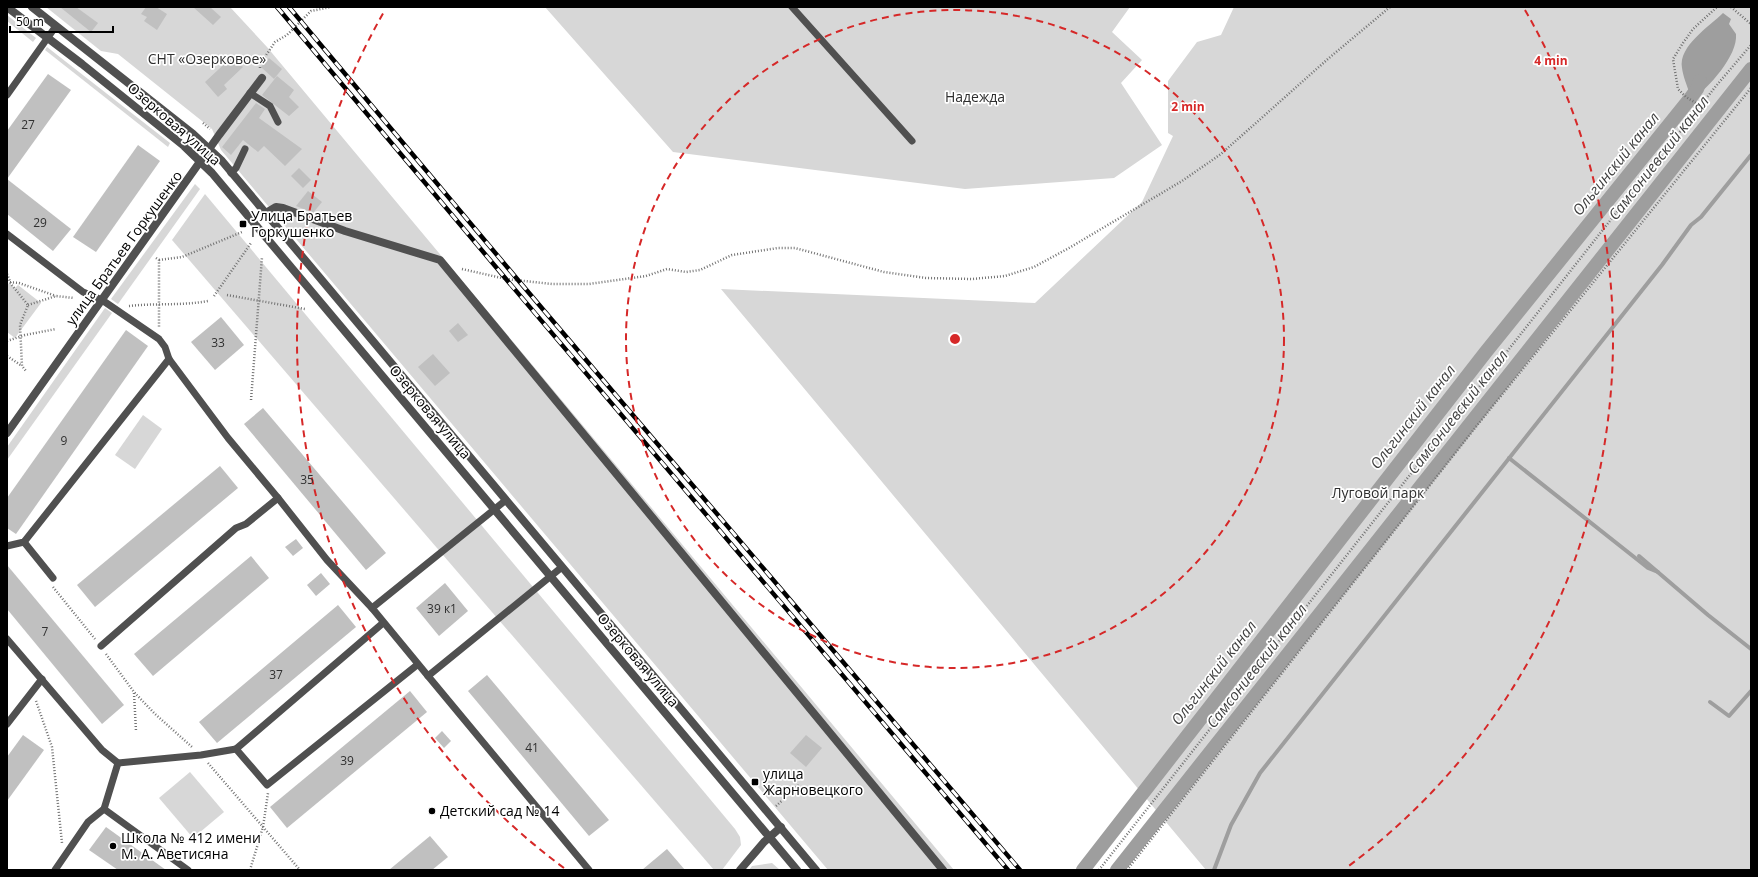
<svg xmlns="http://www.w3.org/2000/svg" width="1758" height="877" viewBox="0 0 1758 877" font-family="'Open Sans',sans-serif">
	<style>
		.green { fill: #d7d7d7 }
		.water { fill: #9e9e9e }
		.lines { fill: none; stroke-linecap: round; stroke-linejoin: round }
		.stream { stroke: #9e9e9e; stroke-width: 4 }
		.canal { stroke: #9e9e9e; stroke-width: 14 }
		.building { fill: #c0c0c0 }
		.path { stroke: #727272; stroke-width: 2.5; stroke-dasharray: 1 2; stroke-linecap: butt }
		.service { stroke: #505050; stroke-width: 7 }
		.minor { stroke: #505050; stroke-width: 8 }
		.tertiary { stroke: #505050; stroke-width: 8 }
		.rail-casing { stroke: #000; stroke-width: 4.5 }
		.rail { stroke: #fff; stroke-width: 3; stroke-dasharray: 9; stroke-linecap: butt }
		.ring { fill: none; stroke: #d62828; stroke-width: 2; stroke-dasharray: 7 5 }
		.poi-dot { fill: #000; stroke: #fff; stroke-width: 1.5 }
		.labels { text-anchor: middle; stroke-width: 3.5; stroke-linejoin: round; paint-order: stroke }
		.number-label { font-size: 12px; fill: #303030 }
		.park-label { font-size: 14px; fill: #2e2e2e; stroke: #fff }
		.street-label { font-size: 14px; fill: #000; stroke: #fff }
		.poi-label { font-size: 14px; fill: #000; stroke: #fff; text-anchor: start }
		.water-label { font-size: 15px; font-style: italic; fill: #3f3f3f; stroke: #fff }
		.centre { fill: #d62828; stroke: #fff; stroke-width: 2 }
		.ring-label { font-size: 12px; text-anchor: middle; font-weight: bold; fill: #d62828; stroke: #fff; stroke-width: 3.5; stroke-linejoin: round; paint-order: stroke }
	</style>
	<rect width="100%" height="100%" fill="#fff"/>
	<g class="green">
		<polygon points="46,7 230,7 267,47 954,870 828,870 221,150 212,129 118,54 101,51"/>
		<polygon points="545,7 1130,7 1112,32 1142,60 1121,83 1162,145 1114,178 965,189 673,152"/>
		<polygon points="1234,7 1751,7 1751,870 1206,870 721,289 1035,303 1142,202 1173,136 1168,133 1168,81 1197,42 1221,35"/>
		<polygon points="7,15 36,38 33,42 7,21"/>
		<polygon points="47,47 170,143 168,147 45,50"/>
		<polygon points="195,184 200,189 118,304 111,299"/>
		<polygon points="205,194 735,829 740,837 741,845 722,870 714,870 172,240"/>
		<polygon points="9,283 15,288 18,285 41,303 15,338 7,332 7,286"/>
		<polygon points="105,308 112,313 7,460 7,447"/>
		<polygon points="143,415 162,429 135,469 115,455"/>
		<polygon points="190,772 224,812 193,838 159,798"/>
		<polygon points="772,863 780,870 749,870 752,866"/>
	</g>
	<path class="water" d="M1723,13L1731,19L1729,24L1736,34C1738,56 1708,88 1693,99L1688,96L1690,94C1687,86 1683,76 1682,68C1678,46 1710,26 1723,13Z"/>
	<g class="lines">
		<g class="stream">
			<polyline points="1509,458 1648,568 1658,572"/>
			<polyline points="1639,556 1708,615 1751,649"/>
			<polyline points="1710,702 1729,716 1751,691"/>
			<polyline points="1214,870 1231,825 1260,773 1662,265 1691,225 1701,217 1751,155"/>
		</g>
		<g class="canal">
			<polyline points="1083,870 1485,353 1689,100 1697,89 1700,81"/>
			<polyline points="1117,870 1751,69"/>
		</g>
	</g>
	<g class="building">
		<polygon points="60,7 76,7 98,23 91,32"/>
		<polygon points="146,7 156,7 167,14 157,30 144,21 147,17 141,14"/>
		<polygon points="193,7 210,7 221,17 213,25"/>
		<polygon points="233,56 243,67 224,85 227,89 218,97 205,82"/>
		<polygon points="269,58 282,69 274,79 261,67"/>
		<polygon points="48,74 71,90 7,179 7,131"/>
		<polygon points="277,76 294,90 289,97 299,107 289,116 262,95"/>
		<polygon points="256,103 265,109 259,118 302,149 285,166 264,146 258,152 243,140 231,155 222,147"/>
		<polygon points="138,145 160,161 96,252 73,237"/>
		<polygon points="299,168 311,180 303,188 291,176"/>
		<polygon points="7,179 71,229 53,251 7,214"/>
		<polygon points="308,191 322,202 313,213 296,206"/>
		<polygon points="221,317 244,345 215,370 191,342"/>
		<polygon points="458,323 468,335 458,342 449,331"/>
		<polygon points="126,330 148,346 16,534 7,528 7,498"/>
		<polygon points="433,354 450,373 435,386 418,367"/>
		<polygon points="263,408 386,553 366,570 244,424"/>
		<polygon points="220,466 238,488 95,607 77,585"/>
		<polygon points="296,539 303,548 293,556 285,547"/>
		<polygon points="251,556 269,578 153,676 134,654"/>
		<polygon points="7,565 124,705 102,724 7,609"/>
		<polygon points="321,573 330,584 316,596 307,585"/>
		<polygon points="445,583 468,611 439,636 416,608"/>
		<polygon points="338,605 356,627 217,743 199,722"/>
		<polygon points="487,675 609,820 589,836 468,691"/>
		<polygon points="410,691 427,712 287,828 270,807"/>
		<polygon points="442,731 451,741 444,748 435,738"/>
		<polygon points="23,735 44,750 7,801 7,757"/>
		<polygon points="806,735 822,748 806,767 790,753"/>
		<polygon points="106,827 166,870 118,870 89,850"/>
		<polygon points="430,836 448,857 432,870 389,870"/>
		<polygon points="667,849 685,870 642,870"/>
	</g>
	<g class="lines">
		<g class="path">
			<polyline points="1731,7 1751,24"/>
			<polyline points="260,68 260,64 275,42 287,35 311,11 331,7"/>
			<polyline points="1701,106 1686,97 1678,89 1673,59 1683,43 1693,29 1717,7"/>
			<polyline points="203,123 210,129"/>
			<polyline points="156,258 159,260 159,327"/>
			<polyline points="159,260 182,257 242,232"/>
			<polyline points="462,269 506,279 552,284 589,284 646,276 667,269 686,272 700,270 732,255 778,248 795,248 884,272 926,278 972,279 1005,276 1034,267 1069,248 1182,181 1221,154 1329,58 1390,7"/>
			<polyline points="7,274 11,284 28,305 20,325 22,366 26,371"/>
			<polyline points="7,282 19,283 56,296"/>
			<polyline points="227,295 305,309"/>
			<polyline points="214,296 251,243"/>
			<polyline points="28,305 56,296 74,298"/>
			<path d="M129,306C155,303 181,306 208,301"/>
			<polyline points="7,341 25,335 56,329"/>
			<polyline points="7,356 22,366"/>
			<polyline points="251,400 262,257"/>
			<polyline points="53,587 95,639"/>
			<polyline points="106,654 134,692 155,714 192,747"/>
			<polyline points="134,693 136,731"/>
			<polyline points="36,701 52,747 62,843"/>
			<polyline points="208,763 300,870"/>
			<polyline points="776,806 799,785"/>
			<polyline points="250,870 263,827 268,793"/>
			<polyline points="1099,870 1716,86 1751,45"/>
			<polyline points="1127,870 1475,428 1751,88"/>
		</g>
		<g class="service">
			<polyline points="792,7 912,141"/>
			<polyline points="250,93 270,106 278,122"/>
			<polyline points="7,95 56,26"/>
			<polyline points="231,173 236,168 245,149"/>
			<polyline points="7,234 83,292 102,300 159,339 165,347 169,359 228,438 278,498"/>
			<polyline points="506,500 372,608 428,676 562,567"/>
			<polyline points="24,542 53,578"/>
			<polyline points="7,546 24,542 169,359"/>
			<polyline points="383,623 236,749 267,785 417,665"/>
			<polyline points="7,639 102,750 118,763 104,809 188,870"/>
			<polyline points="101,646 236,528 246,524 278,498 327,560 372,608"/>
			<polyline points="428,676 589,870"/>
			<polyline points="7,724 42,679"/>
			<polyline points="118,763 201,755 236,749"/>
			<polyline points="55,870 88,822 104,809"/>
		</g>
		<g class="minor">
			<polyline points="266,213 276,207 283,208 345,231 440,260 943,870"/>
			<polyline points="7,433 219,135 262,78"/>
			<polyline points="740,870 764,842 781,827"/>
		</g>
		<g class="tertiary">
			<polyline points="7,7 82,64 184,146 212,173 797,870"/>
			<polyline points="32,7 193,134 222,161 816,870"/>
		</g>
		<defs>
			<g id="rail">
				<polyline points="277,7 506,279 1008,870"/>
				<polyline points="289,7 518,280 1020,870"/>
			</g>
		</defs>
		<use href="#rail" class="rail-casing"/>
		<use href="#rail" class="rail"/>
	</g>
	<g class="ring">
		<circle cx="955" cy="339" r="329"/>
		<path d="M564 868A658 658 0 0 1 385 10M1525 10A658 658 0 0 1 1346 868"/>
	</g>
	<g class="poi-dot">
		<rect x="239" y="220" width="8" height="8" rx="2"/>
		<rect x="751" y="778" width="8" height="8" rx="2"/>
		<circle cx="432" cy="811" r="4"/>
		<circle cx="113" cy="846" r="4"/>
	</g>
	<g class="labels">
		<g class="number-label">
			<text x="28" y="129">27</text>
			<text x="40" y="227">29</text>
			<text x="218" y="347">33</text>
			<text x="64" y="445">9</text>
			<text x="307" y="484">35</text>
			<text x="442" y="613">39 к1</text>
			<text x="45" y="636">7</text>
			<text x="276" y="679">37</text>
			<text x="532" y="752">41</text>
			<text x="347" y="765">39</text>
		</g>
		<g class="park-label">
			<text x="207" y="64">СНТ «Озерковое»</text>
			<text x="975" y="102">Надежда</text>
			<text x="1378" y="498">Луговой парк</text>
		</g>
		<g class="street-label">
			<text transform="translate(174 124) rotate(41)" y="5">Озерковая улица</text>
			<text transform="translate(124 248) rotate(-54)" y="5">улица Братьев Горкушенко</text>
			<text transform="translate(430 412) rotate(50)" y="5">Озерковая улица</text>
			<text transform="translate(638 660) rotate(50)" y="5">Озерковая улица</text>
		</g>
		<g class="poi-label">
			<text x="251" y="221">Улица Братьев<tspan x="251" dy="16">Горкушенко</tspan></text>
			<text x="763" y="779">улица<tspan x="763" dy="16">Жарновецкого</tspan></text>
			<text x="440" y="816">Детский сад № 14</text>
			<text x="121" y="843">Школа № 412 имени<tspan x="121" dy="16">М. А. Аветисяна</tspan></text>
		</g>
		<g class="water-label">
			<text transform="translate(1659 158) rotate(-52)" y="5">Самсониевский канал</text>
			<text transform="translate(1616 164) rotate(-51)" y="5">Ольгинский канал</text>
			<text transform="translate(1458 412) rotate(-52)" y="5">Самсониевский канал</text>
			<text transform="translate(1413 417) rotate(-52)" y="5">Ольгинский канал</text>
			<text transform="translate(1257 666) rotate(-52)" y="5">Самсониевский канал</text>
			<text transform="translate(1214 673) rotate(-52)" y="5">Ольгинский канал</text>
		</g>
	</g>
	<circle cx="955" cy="339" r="6" class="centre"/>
	<g class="ring-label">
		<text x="1551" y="65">4 min</text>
		<text x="1188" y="111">2 min</text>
	</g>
	<rect width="1758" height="877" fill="none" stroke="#000000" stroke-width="16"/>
	<path d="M10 26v6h103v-6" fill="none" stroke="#000000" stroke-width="2"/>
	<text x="16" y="26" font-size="12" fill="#000000" stroke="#ffffff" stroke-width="3" paint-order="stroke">50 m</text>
</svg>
